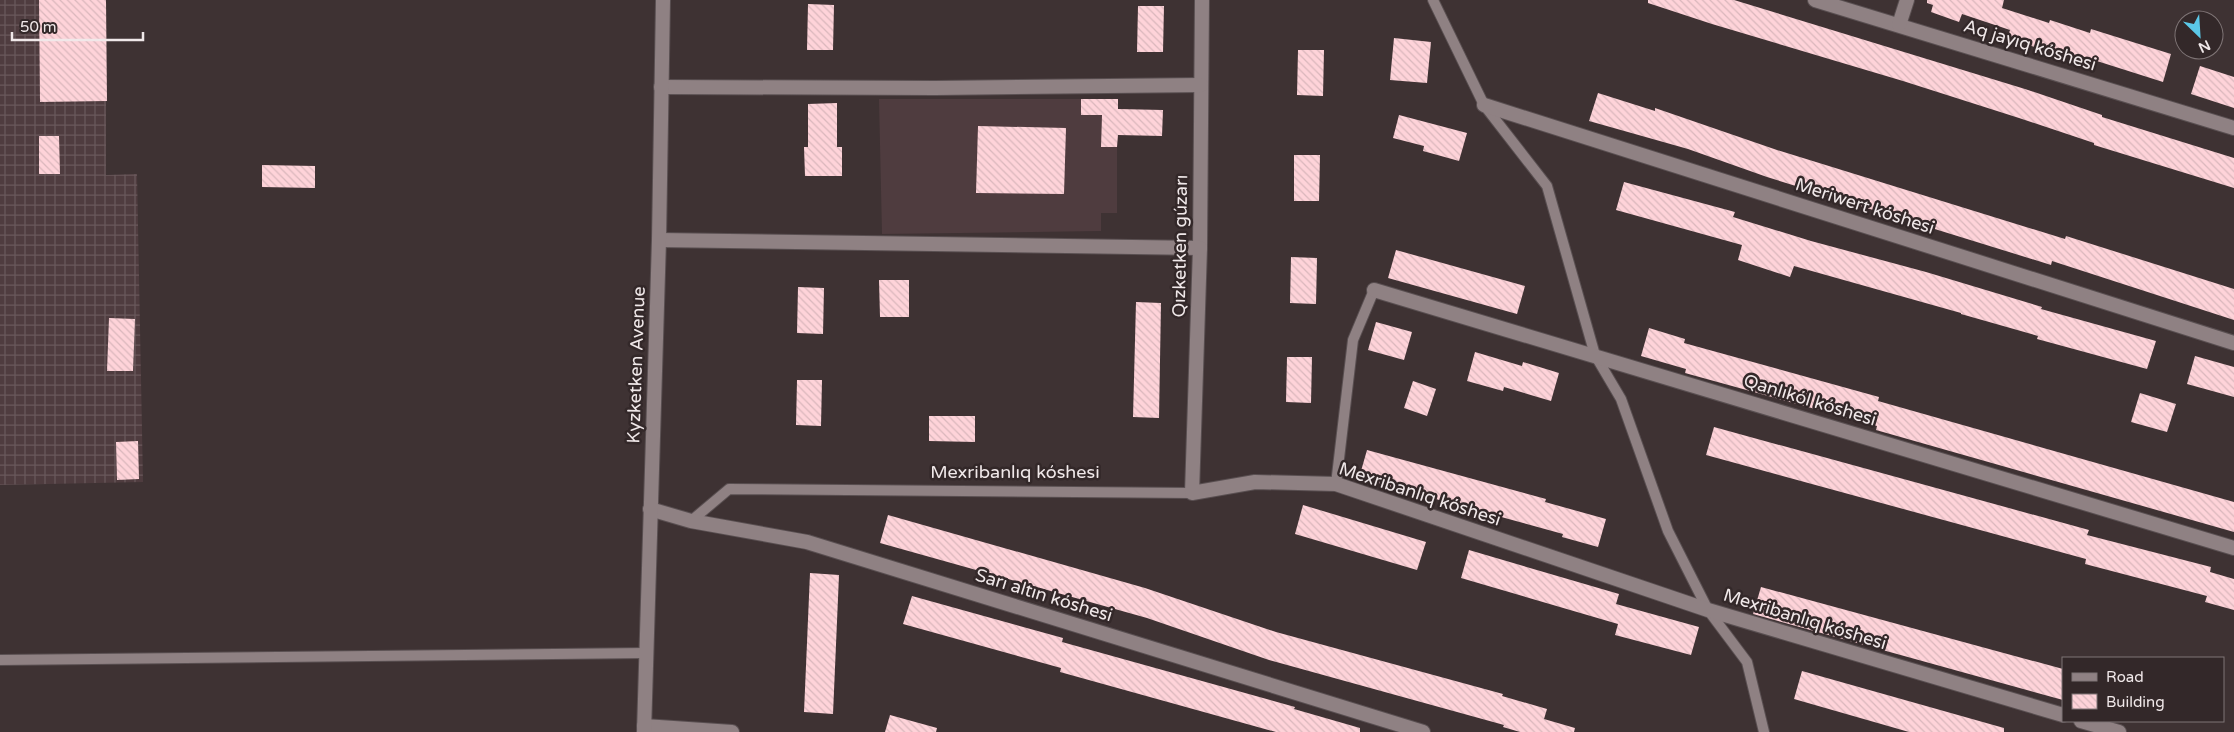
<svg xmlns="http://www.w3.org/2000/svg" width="2234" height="732" viewBox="0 0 2234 732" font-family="'Varela Round',sans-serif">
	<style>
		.built { fill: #4f3c3f }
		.industrial { fill: url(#industrial-grid) }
		.building { fill: url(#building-back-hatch) }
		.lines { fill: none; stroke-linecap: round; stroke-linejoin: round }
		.service-casing { stroke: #594f51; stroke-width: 12 }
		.minor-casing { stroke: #594f51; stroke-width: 16 }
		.tertiary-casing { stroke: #594f51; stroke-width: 16 }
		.service { stroke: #8f8183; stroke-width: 10 }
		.minor { stroke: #8f8183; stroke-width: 14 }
		.tertiary { stroke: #8f8183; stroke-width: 14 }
		.labels { text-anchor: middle; stroke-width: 5; stroke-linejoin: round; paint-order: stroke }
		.street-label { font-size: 18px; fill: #f0e8e9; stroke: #332829 }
	</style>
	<defs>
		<pattern id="industrial-grid" width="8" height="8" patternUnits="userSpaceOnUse" patternTransform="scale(1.25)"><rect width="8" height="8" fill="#4f3c3f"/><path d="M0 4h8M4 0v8" fill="none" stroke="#69585b"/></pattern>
		<pattern id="building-back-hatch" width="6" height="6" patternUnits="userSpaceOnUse" patternTransform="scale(1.25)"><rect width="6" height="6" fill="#fed3d9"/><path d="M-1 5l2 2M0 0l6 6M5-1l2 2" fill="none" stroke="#dab7bc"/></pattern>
	</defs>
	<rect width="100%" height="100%" fill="#3e3233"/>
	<polygon class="built" points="879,99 1081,99 1081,114 1102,115 1101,146 1117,147 1117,213 1101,213 1101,231 882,234"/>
	<polygon class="industrial" points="0,0 106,0 106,175 137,174 143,482 0,485"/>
	<g class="building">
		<polygon points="39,0 106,0 107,101 40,102"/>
		<polygon points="1648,0 1734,0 2025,89 2102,115 2102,117 2234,158 2234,188 2094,145 2094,143 2019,118 1903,81 1712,24 1648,3"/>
		<polygon points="1927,0 2004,0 2002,8 2049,23 2050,20 2090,33 2091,29 2171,54 2163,82 2078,55 2077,59 2007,39 2010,30 1962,14 1959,22 1931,12 1933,5 1927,3"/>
		<polygon points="808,4 834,5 833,50 807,50"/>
		<polygon points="1138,6 1164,6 1163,52 1137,52"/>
		<polygon points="1394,38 1431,42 1427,83 1390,80"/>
		<polygon points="1298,50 1324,50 1323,96 1297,95"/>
		<polygon points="2200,66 2234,77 2234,108 2191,94"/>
		<polygon points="1598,93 1655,111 1655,108 1777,150 2065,239 2066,236 2234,289 2234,320 2052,261 2051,265 1767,177 1688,149 1589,121"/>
		<polygon points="1081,99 1118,99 1118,109 1163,110 1162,136 1118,135 1117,147 1101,147 1102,115 1081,115"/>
		<polygon points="837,103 837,147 842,147 842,176 805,176 804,147 808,147 808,104"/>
		<polygon points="1399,115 1467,133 1459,161 1423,151 1424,146 1393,138"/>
		<polygon points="978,126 1066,128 1064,194 976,193"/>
		<polygon points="39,136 59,136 60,174 39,174"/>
		<polygon points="1294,155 1320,155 1319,201 1294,201"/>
		<polygon points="262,165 315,166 315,188 262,187"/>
		<polygon points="1624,182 1735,212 1733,217 1811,241 1926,272 2042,307 2041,309 2156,341 2147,369 2037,339 2038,336 1961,314 1961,313 1794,266 1790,277 1738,260 1742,245 1616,210"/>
		<polygon points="1396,250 1525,286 1517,314 1388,278"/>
		<polygon points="1291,257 1317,258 1316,304 1290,303"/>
		<polygon points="879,280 909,280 909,317 880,317"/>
		<polygon points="798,287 824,288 823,334 797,333"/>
		<polygon points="1136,302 1161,303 1159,418 1133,417"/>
		<polygon points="109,318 135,319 133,371 107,371"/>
		<polygon points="1376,322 1412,332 1404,360 1368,350"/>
		<polygon points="1649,328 1685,339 1684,343 1879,397 1878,401 2234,502 2234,532 1876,430 1877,426 1833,414 1685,373 1686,369 1641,356"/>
		<polygon points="1475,352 1522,366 1523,362 1559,373 1551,401 1504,387 1503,391 1467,381"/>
		<polygon points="2195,356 2234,367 2234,397 2187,384"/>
		<polygon points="1287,357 1312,357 1311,403 1286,402"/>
		<polygon points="797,380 822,380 821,426 796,425"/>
		<polygon points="1413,381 1436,389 1427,416 1404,408"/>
		<polygon points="2140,393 2176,404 2167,432 2131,422"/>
		<polygon points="929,416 975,416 975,442 929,441"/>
		<polygon points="1714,427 2089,530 2087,535 2211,567 2210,572 2234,579 2234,610 2205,602 2207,596 2085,564 2086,559 1706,455"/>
		<polygon points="138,441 139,479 117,480 116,442"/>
		<polygon points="1367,450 1546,499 1545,502 1606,519 1598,547 1562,537 1563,534 1359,478"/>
		<polygon points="1303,505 1426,542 1417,570 1295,534"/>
		<polygon points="888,515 1145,588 1276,632 1503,694 1502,696 1547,709 1544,719 1575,728 1574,732 1520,732 1503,727 1504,725 1269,660 1147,618 880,543"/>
		<polygon points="1469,550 1619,594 1616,604 1699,627 1691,655 1615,635 1618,624 1461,578"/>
		<polygon points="810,573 839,575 833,714 804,712"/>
		<polygon points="1761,587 2063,669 2063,700 1753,614"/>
		<polygon points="912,596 1063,638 1062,642 1295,707 1294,709 1360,728 1360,732 1276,732 1060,672 1061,668 903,624"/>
		<polygon points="1802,671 2004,728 2004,732 1909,732 1794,699"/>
		<polygon points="890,715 937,728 936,732 885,732"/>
	</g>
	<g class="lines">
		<defs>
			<g id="service">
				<polyline points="1433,0 1484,105 1547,186 1595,355 1621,399 1668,531 1708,610 1747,662 1764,732"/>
				<polyline points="1336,484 1353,340 1374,290"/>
				<polyline points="691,521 729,489 1192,493"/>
				<polyline points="0,660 646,653"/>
			</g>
			<g id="minor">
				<polyline points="1202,0 1200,248 1192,493 1255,482 1336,484 1708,610 2063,715"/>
				<polyline points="1815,0 2234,128"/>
				<polyline points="1899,25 1907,0"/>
				<polyline points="661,87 935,88 1201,85"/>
				<polyline points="1484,105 2234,343"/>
				<polyline points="659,240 1200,248"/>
				<polyline points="1374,290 2234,548"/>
				<polyline points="650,509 691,521 807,542 1423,732"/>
				<polyline points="2081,721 2119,732"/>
				<polyline points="644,726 732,732"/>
			</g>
			<polyline id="tertiary" points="644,732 659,240 663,0"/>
		</defs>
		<use href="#service" class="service-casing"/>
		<use href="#minor" class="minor-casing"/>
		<use href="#tertiary" class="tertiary-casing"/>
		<use href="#service" class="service"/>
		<use href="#minor" class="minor"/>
		<use href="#tertiary" class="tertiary"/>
	</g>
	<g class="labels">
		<g class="street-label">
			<text transform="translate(2030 45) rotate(17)" y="6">Aq jayıq kóshesi</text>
			<text transform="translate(1865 206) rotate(18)" y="6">Meriwert kóshesi</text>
			<text transform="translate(1180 246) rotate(-89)" y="6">Qızketken gúzarı</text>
			<text transform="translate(636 365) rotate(-88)" y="6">Kyzketken Avenue</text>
			<text transform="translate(1810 400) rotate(17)" y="6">Qanlıkól kóshesi</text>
			<text x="1015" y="478">Mexribanlıq kóshesi</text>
			<text transform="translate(1420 494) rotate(18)" y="6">Mexribanlıq kóshesi</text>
			<text transform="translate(1044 595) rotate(17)" y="6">Sarı altın kóshesi</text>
			<text transform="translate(1805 619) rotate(17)" y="6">Mexribanlıq kóshesi</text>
		</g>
	</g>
	<rect x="2062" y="657" width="162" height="65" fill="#332829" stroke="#7f7576"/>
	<rect x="2072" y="673" width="25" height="8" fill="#8f8183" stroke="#7f7576"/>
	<text x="2106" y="682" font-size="15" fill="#f0e8e9">Road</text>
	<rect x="2072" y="694" width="25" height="15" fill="url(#building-back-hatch)" stroke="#7f7576"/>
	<text x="2106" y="707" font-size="15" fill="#f0e8e9">Building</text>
	<g transform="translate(2199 35) rotate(155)"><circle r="24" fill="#332829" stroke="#7f7576"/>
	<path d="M0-4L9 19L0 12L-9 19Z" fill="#5bc8e7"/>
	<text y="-8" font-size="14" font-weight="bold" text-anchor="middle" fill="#f0e8e9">N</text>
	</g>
	<path d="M12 32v8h131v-8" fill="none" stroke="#f0e8e9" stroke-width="2.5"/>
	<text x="20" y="32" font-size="15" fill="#f0e8e9" stroke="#332829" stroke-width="4" paint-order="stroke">50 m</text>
</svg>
